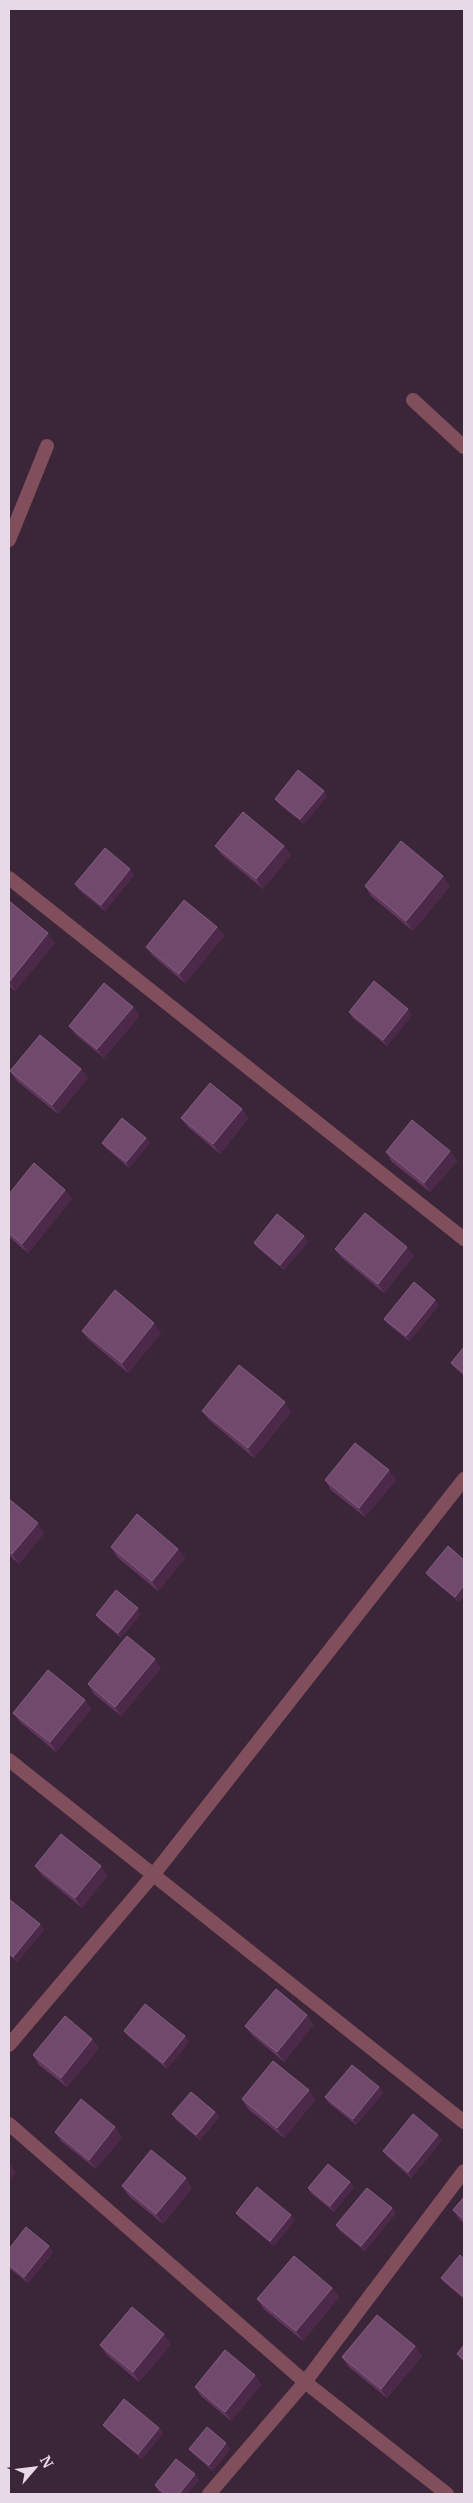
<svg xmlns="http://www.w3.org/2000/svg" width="473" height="2503" viewBox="0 0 473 2503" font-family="Merriweather,serif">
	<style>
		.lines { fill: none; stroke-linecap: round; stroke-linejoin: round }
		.minor { stroke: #804f5b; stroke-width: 14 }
		.wall { fill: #61375e }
		.shaded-wall { fill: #4c2949 }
		.building { fill: #70496d; stroke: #825f80 }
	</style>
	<rect width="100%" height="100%" fill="#3b2539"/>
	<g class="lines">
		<g class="minor">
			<polyline points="413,400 464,447"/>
			<polyline points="9,540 47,446"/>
			<polyline points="9,878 464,1239"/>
			<polyline points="9,1760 464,2122"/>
			<polyline points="9,2045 154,1874 464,1479"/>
			<polyline points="9,2124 305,2382 447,2494"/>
			<polyline points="209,2494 305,2382 464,2171"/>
		</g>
	</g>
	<g class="wall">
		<polygon points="327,796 304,824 279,804 275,799"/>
		<polygon points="215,846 284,846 291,855 263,889 222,855"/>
		<polygon points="134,875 105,911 79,890 75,884"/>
		<polygon points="365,886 450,886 413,931 371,896"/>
		<polygon points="9,901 55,943 15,991 9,986"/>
		<polygon points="217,927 224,936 185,983 153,956 146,947"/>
		<polygon points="133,1007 139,1016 104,1058 76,1035 69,1026"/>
		<polygon points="349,1012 412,1015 387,1046 353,1018"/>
		<polygon points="81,1069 88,1078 58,1114 17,1081 10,1071"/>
		<polygon points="242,1109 248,1119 220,1154 188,1127 181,1118"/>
		<polygon points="146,1138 150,1143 129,1168 106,1148 102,1143"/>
		<polygon points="450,1151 457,1161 430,1192 392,1162 386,1152"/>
		<polygon points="65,1190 72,1199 28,1253 9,1237 9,1194"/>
		<polygon points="304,1236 308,1242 284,1270 258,1248 254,1243"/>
		<polygon points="335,1249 414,1256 384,1293 342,1258"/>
		<polygon points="439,1305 409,1341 388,1324 384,1319"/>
		<polygon points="82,1331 161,1333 128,1373 89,1340"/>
		<polygon points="464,1347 464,1376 455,1368 451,1363"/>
		<polygon points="202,1411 291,1412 254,1458 209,1420"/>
		<polygon points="325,1480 396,1480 365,1517 331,1490"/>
		<polygon points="9,1499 44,1533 19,1564 9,1555"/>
		<polygon points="111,1547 178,1549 185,1558 158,1591 117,1557"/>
		<polygon points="464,1560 464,1596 459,1602 430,1578 426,1573"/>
		<polygon points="141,1614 121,1638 100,1620 96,1615"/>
		<polygon points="161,1668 121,1716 94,1694 88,1684"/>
		<polygon points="85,1700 91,1709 56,1752 20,1722 13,1713"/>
		<polygon points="35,1866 101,1866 107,1876 82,1908 42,1875"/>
		<polygon points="9,1900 40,1924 44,1930 17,1962 9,1955"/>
		<polygon points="307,2015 313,2025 284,2062 252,2035 245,2026"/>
		<polygon points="124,2031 185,2036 189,2042 167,2069 128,2036"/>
		<polygon points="92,2039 99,2048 67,2087 39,2065 33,2055"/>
		<polygon points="379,2087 383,2093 356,2125 329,2103 325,2097"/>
		<polygon points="309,2090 315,2100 284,2138 248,2109 242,2099"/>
		<polygon points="215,2112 219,2117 200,2140 176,2120 172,2114"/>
		<polygon points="55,2132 122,2137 96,2169 61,2141"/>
		<polygon points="442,2140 411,2178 387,2156 383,2151"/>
		<polygon points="350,2182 354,2187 334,2212 312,2194 308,2188"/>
		<polygon points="122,2186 192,2188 163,2224 129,2196"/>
		<polygon points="464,2197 464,2223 460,2220 453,2210"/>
		<polygon points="392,2208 396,2213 365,2251 340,2231 336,2225"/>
		<polygon points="236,2213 291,2215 295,2220 274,2246 240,2218"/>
		<polygon points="9,2249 53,2252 28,2283 9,2268"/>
		<polygon points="464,2259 464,2299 445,2283 441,2278"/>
		<polygon points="332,2288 339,2297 303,2341 264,2309 257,2299"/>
		<polygon points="171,2344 139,2382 107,2355 100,2345"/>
		<polygon points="464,2345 464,2362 461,2359 457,2354"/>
		<polygon points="415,2346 422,2356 387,2398 349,2367 342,2357"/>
		<polygon points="255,2375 261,2385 231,2421 201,2396 195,2387"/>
		<polygon points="103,2425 159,2428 163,2433 142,2459 107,2430"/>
		<polygon points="189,2449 230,2449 213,2471 193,2454"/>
		<polygon points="195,2474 199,2480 187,2494 163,2494 158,2491 155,2485"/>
	</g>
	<g class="shaded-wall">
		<polygon points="324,791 327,796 304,824 300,819"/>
		<polygon points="284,846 291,855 263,889 256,879"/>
		<polygon points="130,869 134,875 105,911 101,905"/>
		<polygon points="443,876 450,886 413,931 406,921"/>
		<polygon points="217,927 224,936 185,983 179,974"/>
		<polygon points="48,933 55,943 15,991 9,982"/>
		<polygon points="133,1007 139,1016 104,1058 97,1049"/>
		<polygon points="408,1009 412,1015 387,1046 383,1040"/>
		<polygon points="81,1069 88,1078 58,1114 52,1105"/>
		<polygon points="242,1109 248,1119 220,1154 213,1144"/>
		<polygon points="146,1138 150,1143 129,1168 126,1162"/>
		<polygon points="450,1151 457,1161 430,1192 424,1183"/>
		<polygon points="65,1190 72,1199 28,1253 22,1244"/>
		<polygon points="304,1236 308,1242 284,1270 280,1265"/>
		<polygon points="407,1247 414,1256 384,1293 378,1284"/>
		<polygon points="435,1300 439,1305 409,1341 406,1336"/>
		<polygon points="154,1323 161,1333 128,1373 122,1363"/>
		<polygon points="285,1402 291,1412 254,1458 248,1448"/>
		<polygon points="389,1470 396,1480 365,1517 359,1508"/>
		<polygon points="38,1523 44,1533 19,1564 12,1554"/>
		<polygon points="178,1549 185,1558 158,1591 152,1581"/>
		<polygon points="464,1585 464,1596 459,1602 455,1597"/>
		<polygon points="138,1608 141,1614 121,1638 118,1633"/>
		<polygon points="155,1659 161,1668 121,1716 115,1707"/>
		<polygon points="85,1700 91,1709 56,1752 50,1742"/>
		<polygon points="101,1866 107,1876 82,1908 75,1898"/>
		<polygon points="40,1924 44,1930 17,1962 13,1957"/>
		<polygon points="307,2015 313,2025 284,2062 277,2052"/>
		<polygon points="185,2036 189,2042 167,2069 163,2063"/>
		<polygon points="92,2039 99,2048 67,2087 61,2078"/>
		<polygon points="379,2087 383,2093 356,2125 353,2119"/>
		<polygon points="309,2090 315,2100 284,2138 277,2128"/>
		<polygon points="215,2112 219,2117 200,2140 196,2135"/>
		<polygon points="115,2127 122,2137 96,2169 89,2160"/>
		<polygon points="438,2135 442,2140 411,2178 408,2172"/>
		<polygon points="10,2164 16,2173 9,2182 9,2165"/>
		<polygon points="186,2178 192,2188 163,2224 156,2214"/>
		<polygon points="350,2182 354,2187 334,2212 330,2206"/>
		<polygon points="392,2208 396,2213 365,2251 361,2246"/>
		<polygon points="291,2215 295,2220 274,2246 270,2241"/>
		<polygon points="49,2246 53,2252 28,2283 24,2277"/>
		<polygon points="332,2288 339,2297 303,2341 296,2331"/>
		<polygon points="164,2334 171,2344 139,2382 133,2372"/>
		<polygon points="415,2346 422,2356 387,2398 381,2389"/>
		<polygon points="255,2375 261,2385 231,2421 225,2412"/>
		<polygon points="159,2428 163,2433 142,2459 138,2454"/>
		<polygon points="226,2443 230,2449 213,2471 209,2465"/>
		<polygon points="195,2474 199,2480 187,2494 179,2494"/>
	</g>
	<g class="building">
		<polygon points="298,770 324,791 300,819 275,799"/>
		<polygon points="243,812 284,846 256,879 215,846"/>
		<polygon points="401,841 443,876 406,921 365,886"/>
		<polygon points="105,848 130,869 101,905 75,884"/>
		<polygon points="184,900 217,927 179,974 146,947"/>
		<polygon points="9,901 48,933 9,982"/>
		<polygon points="374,981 408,1009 383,1040 349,1012"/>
		<polygon points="104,983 133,1007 97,1049 69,1026"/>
		<polygon points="40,1035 81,1069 52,1105 10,1071"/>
		<polygon points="210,1083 242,1109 213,1144 181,1118"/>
		<polygon points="122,1118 146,1138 126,1162 102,1143"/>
		<polygon points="412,1120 450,1151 424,1183 386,1152"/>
		<polygon points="34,1163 65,1190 22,1244 9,1233 9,1194"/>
		<polygon points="365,1213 407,1247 378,1284 335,1249"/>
		<polygon points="277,1214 304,1236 280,1265 254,1243"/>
		<polygon points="414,1282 435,1300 406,1336 384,1319"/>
		<polygon points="115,1290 154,1323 122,1363 82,1331"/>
		<polygon points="464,1347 464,1373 451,1363"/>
		<polygon points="239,1365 285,1402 248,1448 202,1411"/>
		<polygon points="355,1443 389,1470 359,1508 325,1480"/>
		<polygon points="9,1499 38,1523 12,1554 9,1551"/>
		<polygon points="137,1514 178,1549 152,1581 111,1547"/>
		<polygon points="448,1546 464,1560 464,1585 455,1597 426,1573"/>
		<polygon points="116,1590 138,1608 118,1633 96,1615"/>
		<polygon points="127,1636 155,1659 115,1707 88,1684"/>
		<polygon points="48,1670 85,1700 50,1742 13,1713"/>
		<polygon points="61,1834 101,1866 75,1898 35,1866"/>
		<polygon points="9,1899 40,1924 13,1957 9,1953"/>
		<polygon points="276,1989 307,2015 277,2052 245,2026"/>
		<polygon points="145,2004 185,2036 163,2063 124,2031"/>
		<polygon points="65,2016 92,2039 61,2078 33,2055"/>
		<polygon points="273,2061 309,2090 277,2128 242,2099"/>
		<polygon points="352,2065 379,2087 353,2119 325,2097"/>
		<polygon points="191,2092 215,2112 196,2135 172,2114"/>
		<polygon points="81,2099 115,2127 89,2160 55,2132"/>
		<polygon points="413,2114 438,2135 408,2172 383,2151"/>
		<polygon points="151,2150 186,2178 156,2214 122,2186"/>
		<polygon points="328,2164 350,2182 330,2206 308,2188"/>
		<polygon points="257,2187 291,2215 270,2241 236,2213"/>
		<polygon points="367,2188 392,2208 361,2246 336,2225"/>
		<polygon points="464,2197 464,2219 453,2210"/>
		<polygon points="26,2227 49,2246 24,2277 9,2265 9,2249"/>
		<polygon points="460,2255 464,2259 464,2297 441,2278"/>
		<polygon points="294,2256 332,2288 296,2331 257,2299"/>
		<polygon points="132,2307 164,2334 133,2372 100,2345"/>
		<polygon points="377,2315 415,2346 381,2389 342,2357"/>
		<polygon points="464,2345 464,2360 457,2354"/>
		<polygon points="225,2350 255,2375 225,2412 195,2387"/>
		<polygon points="124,2399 159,2428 138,2454 103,2425"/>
		<polygon points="207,2427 226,2443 209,2465 189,2449"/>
		<polygon points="176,2459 195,2474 179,2494 165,2494 155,2485"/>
	</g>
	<rect width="473" height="2503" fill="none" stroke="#e8d9e6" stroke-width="20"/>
	<g transform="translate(35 2468) rotate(62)" stroke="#3b2539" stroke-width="4" paint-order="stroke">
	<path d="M0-4L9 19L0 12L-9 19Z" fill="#e8d9e6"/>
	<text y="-8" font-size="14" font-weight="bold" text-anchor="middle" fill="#e8d9e6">N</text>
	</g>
</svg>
